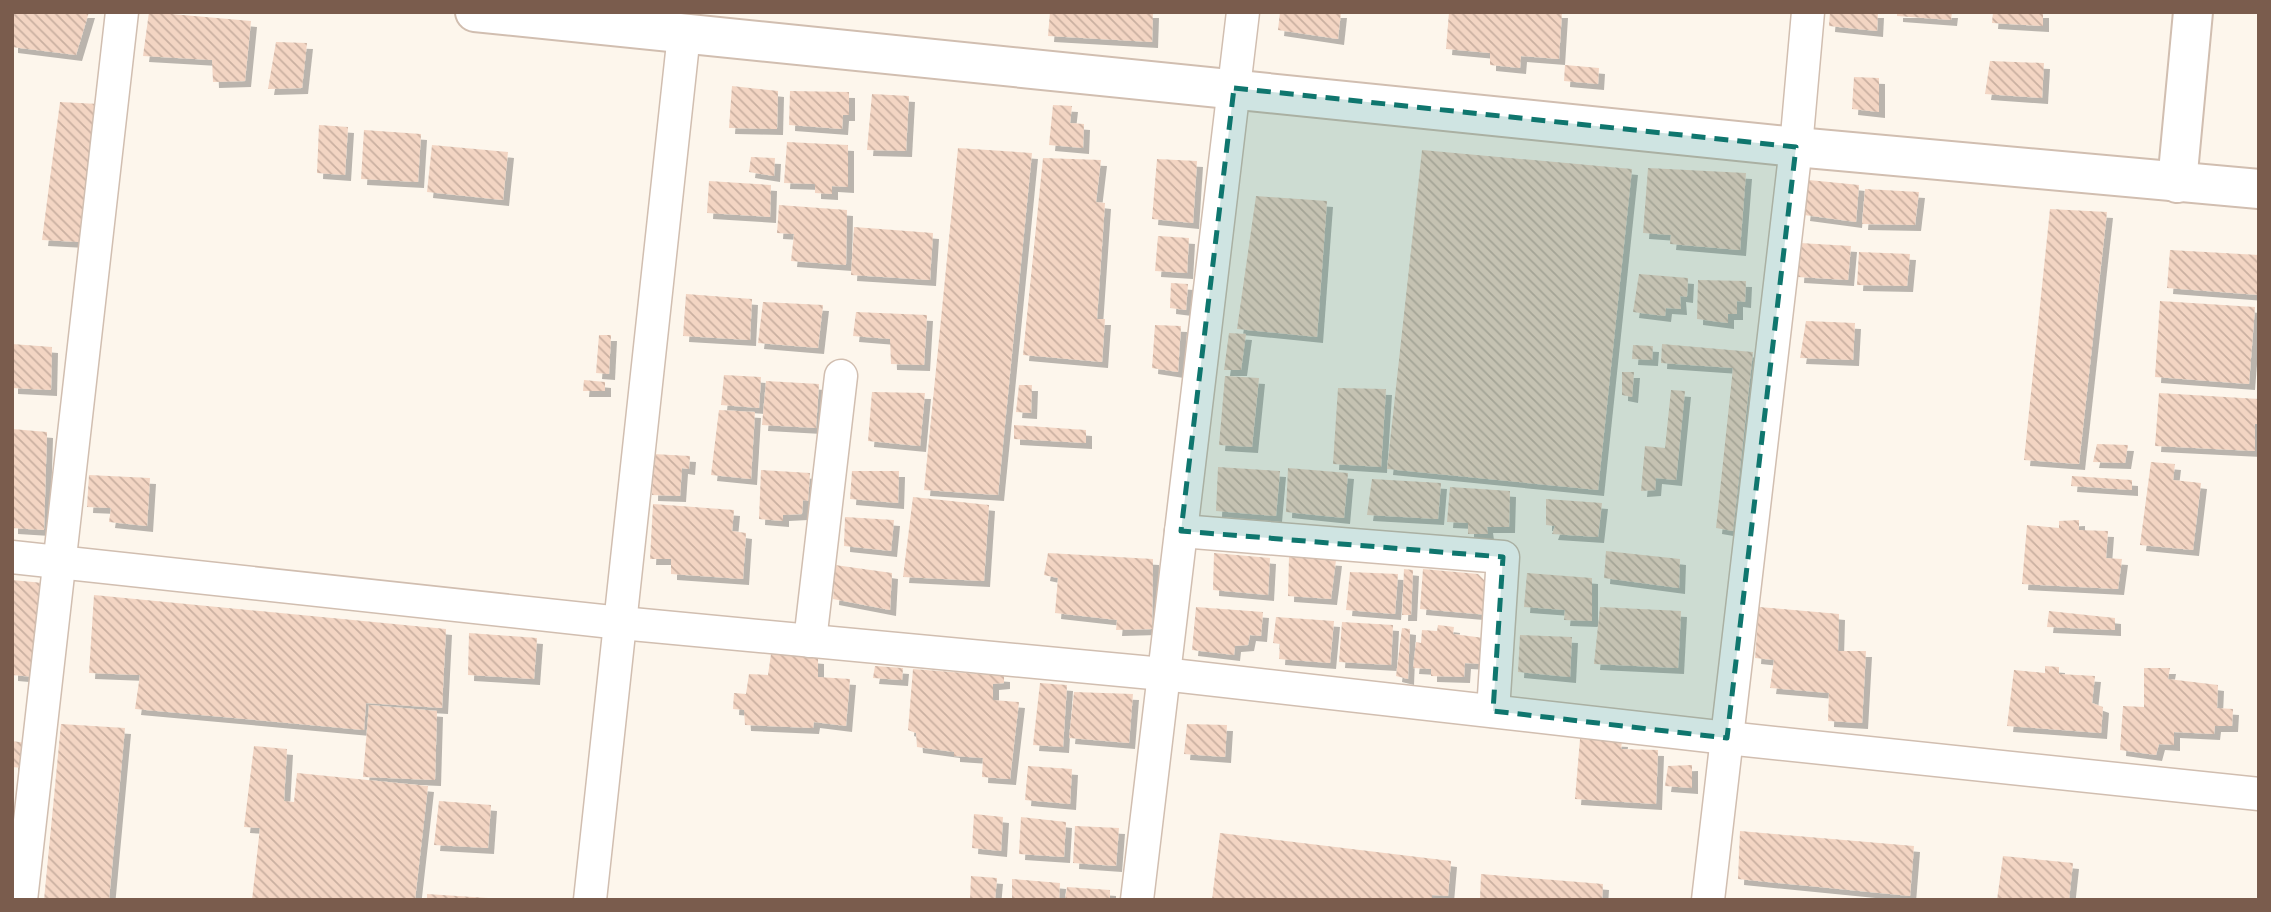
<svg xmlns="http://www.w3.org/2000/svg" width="2271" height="912" viewBox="0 0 2271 912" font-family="Figtree,sans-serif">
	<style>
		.building { fill: url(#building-back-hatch); filter: url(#shadow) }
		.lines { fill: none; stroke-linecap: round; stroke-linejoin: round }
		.minor-casing { stroke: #d1beb0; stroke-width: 35 }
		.tertiary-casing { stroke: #d1beb0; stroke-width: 42 }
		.minor { stroke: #fff; stroke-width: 32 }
		.tertiary { stroke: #fff; stroke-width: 38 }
		.marked { fill: #0f766e; fill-opacity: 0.2; stroke: #0f766e; stroke-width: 5; stroke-dasharray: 14 9; stroke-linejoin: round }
	</style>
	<defs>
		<pattern id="building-back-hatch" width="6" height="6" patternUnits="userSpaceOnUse" patternTransform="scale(1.75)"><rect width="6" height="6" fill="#f3d5c3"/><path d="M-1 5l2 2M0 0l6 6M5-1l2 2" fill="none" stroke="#cab0a1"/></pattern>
		<filter id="shadow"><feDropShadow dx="6" dy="6" stdDeviation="0" flood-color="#0004"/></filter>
	</defs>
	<rect width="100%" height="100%" fill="#fdf6ec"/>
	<g class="building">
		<polygon points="12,12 89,12 76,55 12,47"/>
		<polygon points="149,12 251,21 245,81 213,82 212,60 143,56"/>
		<polygon points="1050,12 1153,12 1152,42 1048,36"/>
		<polygon points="1280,12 1341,12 1338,39 1278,30"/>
		<polygon points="1449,12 1562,12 1559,59 1521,56 1520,68 1490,65 1490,53 1446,49"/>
		<polygon points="1830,12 1878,12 1877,31 1829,26"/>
		<polygon points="1897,12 1952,12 1951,20 1897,16"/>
		<polygon points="1993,12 2043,12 2043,26 1992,23"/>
		<polygon points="276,42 307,43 302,88 268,89"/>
		<polygon points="1990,61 2044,63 2042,98 1985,94"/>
		<polygon points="1565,65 1599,68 1598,84 1564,81"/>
		<polygon points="1854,77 1879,78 1879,112 1852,109"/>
		<polygon points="732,86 778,91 777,129 729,128"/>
		<polygon points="790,91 849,92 849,115 843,115 842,129 789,125"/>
		<polygon points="872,94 909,96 906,151 867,150"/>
		<polygon points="60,102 99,104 80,242 42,240"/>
		<polygon points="1053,105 1072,106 1070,123 1084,124 1083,148 1049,145"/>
		<polygon points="319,125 348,127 345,175 317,173"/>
		<polygon points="364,130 421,134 418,182 361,179"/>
		<polygon points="787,142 848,145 848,187 832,186 832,194 815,193 815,184 784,183"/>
		<polygon points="432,145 508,152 503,200 427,192"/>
		<polygon points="958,148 1032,153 998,495 924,490"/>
		<polygon points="1422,150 1632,169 1598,490 1387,469"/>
		<polygon points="751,157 775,158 774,176 749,172"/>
		<polygon points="1043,158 1101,160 1096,202 1105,203 1097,319 1105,319 1102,362 1023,355"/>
		<polygon points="1157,159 1197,161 1193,223 1152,219"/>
		<polygon points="1648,168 1746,173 1740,250 1670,244 1671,235 1643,233"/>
		<polygon points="1809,180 1859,185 1856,222 1804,215"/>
		<polygon points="709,181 771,185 770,217 707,213"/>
		<polygon points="1865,189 1919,192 1915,225 1862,224"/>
		<polygon points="1256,196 1327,201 1317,337 1237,329"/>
		<polygon points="779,205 847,210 846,265 791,261 794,234 777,233"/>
		<polygon points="2050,209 2107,212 2079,464 2024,460"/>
		<polygon points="854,227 933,233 930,280 851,275"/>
		<polygon points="1158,236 1189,238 1187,273 1155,271"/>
		<polygon points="1800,243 1851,246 1848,280 1798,277"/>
		<polygon points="2170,250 2259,255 2259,295 2167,288"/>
		<polygon points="1859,252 1910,254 1907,286 1857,285"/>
		<polygon points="1639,274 1688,278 1687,297 1680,296 1681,309 1666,308 1665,316 1633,312"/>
		<polygon points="1698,280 1746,281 1745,302 1737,301 1737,314 1728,314 1728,323 1697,319"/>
		<polygon points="1171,283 1188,284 1186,310 1170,308"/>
		<polygon points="686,294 752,299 750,340 683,336"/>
		<polygon points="2160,301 2255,307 2249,384 2155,377"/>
		<polygon points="763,302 823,305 818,348 758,343"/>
		<polygon points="856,312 927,315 924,365 891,364 890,339 853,336"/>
		<polygon points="1806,321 1855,323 1853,360 1800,358"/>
		<polygon points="1155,325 1181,326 1178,372 1152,368"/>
		<polygon points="1229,333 1246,334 1241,370 1224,370"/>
		<polygon points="599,335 611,335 609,374 596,373"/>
		<polygon points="12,344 52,347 51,390 12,388"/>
		<polygon points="1662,344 1753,352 1733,531 1716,528 1733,368 1661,363"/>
		<polygon points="1633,345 1653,346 1652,360 1632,359"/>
		<polygon points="1622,372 1634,372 1632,397 1622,395"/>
		<polygon points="724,375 761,377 759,408 721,405"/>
		<polygon points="1225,376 1259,378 1252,447 1219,445"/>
		<polygon points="584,380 605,382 605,391 583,391"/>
		<polygon points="766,381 819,384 816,428 762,425"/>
		<polygon points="1019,385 1032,385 1031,413 1016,412"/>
		<polygon points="1338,388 1386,389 1381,467 1333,464"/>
		<polygon points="1671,390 1685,391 1676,480 1656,478 1655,490 1641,491 1645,446 1665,448"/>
		<polygon points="872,392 925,393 920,446 868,441"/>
		<polygon points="2159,393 2259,399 2259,424 2255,424 2255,451 2155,446"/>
		<polygon points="719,410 755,412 751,479 711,475"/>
		<polygon points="1014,425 1086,430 1086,443 1014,439"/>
		<polygon points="12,429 47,432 44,530 12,528"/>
		<polygon points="2097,444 2128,445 2125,463 2093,462"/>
		<polygon points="653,454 690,456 689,469 682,468 680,496 652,495"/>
		<polygon points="2151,462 2175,464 2173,480 2201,483 2193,550 2140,545"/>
		<polygon points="1218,467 1280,471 1276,516 1216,511"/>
		<polygon points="1288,468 1348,473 1344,518 1286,512"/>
		<polygon points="761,470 810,473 808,501 803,500 802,514 783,515 783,521 759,519"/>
		<polygon points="852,471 899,471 898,503 850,499"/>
		<polygon points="89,475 150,478 147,526 109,522 111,508 87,507"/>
		<polygon points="2072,476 2132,480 2132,490 2071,486"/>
		<polygon points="1372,479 1441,483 1438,519 1367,515"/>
		<polygon points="1450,487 1510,491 1509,527 1487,527 1488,534 1468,534 1468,523 1447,522"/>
		<polygon points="913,497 989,505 984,581 903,577"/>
		<polygon points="1546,499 1602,503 1598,537 1552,534 1555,526 1546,525"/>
		<polygon points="653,504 734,510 732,531 746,533 743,579 671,574 671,559 650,559"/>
		<polygon points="845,517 894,520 891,551 844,546"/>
		<polygon points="2079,520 2079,530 2108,531 2106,558 2122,559 2118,589 2022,584 2027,525 2059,528 2059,521"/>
		<polygon points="1606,551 1680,559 1679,588 1604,578"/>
		<polygon points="1048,553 1153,559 1152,629 1116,630 1117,620 1055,613 1058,578 1044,575"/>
		<polygon points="1214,553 1270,558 1268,595 1213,590"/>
		<polygon points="1289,557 1336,560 1331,599 1288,596"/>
		<polygon points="835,565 892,573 890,610 833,599"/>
		<polygon points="1404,569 1413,570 1411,615 1402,615"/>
		<polygon points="1423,569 1478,574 1491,587 1489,615 1420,609"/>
		<polygon points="1350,572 1398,574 1395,614 1346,610"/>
		<polygon points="1527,573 1592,578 1592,621 1564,620 1565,610 1524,607"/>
		<polygon points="12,580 43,583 35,677 12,675"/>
		<polygon points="94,595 446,629 442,708 366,703 364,730 135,709 140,675 89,673"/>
		<polygon points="1196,607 1263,612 1261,636 1250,635 1248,645 1235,646 1234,655 1192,650"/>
		<polygon points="1600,607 1681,611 1678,668 1594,664"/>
		<polygon points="1759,607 1839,614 1838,651 1866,651 1862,723 1828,721 1829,693 1770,688 1774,660 1755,658"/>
		<polygon points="2049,611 2115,618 2115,630 2047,627"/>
		<polygon points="1276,617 1334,621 1330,663 1279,659 1280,644 1273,643"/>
		<polygon points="1342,622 1393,625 1391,665 1339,662"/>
		<polygon points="1438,625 1454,627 1453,634 1484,638 1481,664 1465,663 1464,677 1431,676 1431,669 1413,668 1416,642 1421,643 1422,630 1437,631"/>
		<polygon points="1402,628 1410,629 1408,679 1396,676"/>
		<polygon points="469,633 537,638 534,679 468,675"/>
		<polygon points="1520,635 1572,637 1570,677 1518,672"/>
		<polygon points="771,654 818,658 818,677 850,679 846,726 814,722 813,728 745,725 744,710 733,709 734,693 746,694 749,674 768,675"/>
		<polygon points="875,666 903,668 902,680 873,678"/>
		<polygon points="2045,666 2059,667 2059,674 2095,676 2092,703 2103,707 2101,733 2007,726 2014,670 2045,673"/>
		<polygon points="2144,668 2170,668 2168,679 2218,685 2217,708 2233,709 2232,726 2215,726 2214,734 2174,732 2174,745 2159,744 2156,755 2120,750 2123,706 2144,707"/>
		<polygon points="913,669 1004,676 1004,683 993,684 993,700 1019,702 1010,779 982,777 983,758 954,756 954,752 917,747 916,733 908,730"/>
		<polygon points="1040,683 1067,685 1063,747 1033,745"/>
		<polygon points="1074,692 1133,694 1129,743 1069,738"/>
		<polygon points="369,705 437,711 435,780 363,777"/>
		<polygon points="61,724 125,728 109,900 44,900"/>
		<polygon points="1187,724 1227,725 1225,757 1184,754"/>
		<polygon points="1580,739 1622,741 1621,749 1658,750 1656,804 1575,799"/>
		<polygon points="12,741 26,743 23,768 12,767"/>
		<polygon points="254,746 287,749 284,801 294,802 297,773 428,786 415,900 252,900 260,828 244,827"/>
		<polygon points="1692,765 1692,788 1665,786 1668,766"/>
		<polygon points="1028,766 1072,769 1070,804 1025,800"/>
		<polygon points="439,801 491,805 488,848 434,845"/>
		<polygon points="974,814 1003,817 1001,851 972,848"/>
		<polygon points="1021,817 1066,822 1064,857 1019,854"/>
		<polygon points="1075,826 1119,828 1116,866 1073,863"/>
		<polygon points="1740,831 1914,846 1910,896 1738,879"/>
		<polygon points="1220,833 1451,861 1448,896 1432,895 1432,900 1212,900"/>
		<polygon points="2003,856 2073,863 2069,900 1997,900"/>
		<polygon points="1481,874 1603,884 1602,900 1480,899"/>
		<polygon points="971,876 997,878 995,900 970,900"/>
		<polygon points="1012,879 1060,883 1059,900 1012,900"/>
		<polygon points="1067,887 1110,890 1110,900 1065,900"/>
		<polygon points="427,894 488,898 488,900 427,900"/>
	</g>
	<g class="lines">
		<defs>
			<g id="minor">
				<polyline points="1181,531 1503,557 1493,711"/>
				<polyline points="12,557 621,623 1163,674 1727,738 2259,794"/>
				<polyline points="810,641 841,376"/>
				<polyline points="21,900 122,12"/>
				<polyline points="590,900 684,34"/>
				<polyline points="1137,900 1243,12"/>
				<polyline points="1708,900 1796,147 1808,12"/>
			</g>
			<g id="tertiary">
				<polyline points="475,12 1796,147 2259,189"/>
				<polyline points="2177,183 2193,12"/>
			</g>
		</defs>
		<use href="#minor" class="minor-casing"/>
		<use href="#tertiary" class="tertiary-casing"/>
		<use href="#minor" class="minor"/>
		<use href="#tertiary" class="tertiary"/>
	</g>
	<path class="marked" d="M1234,88L1796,147L1727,738L1493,711L1503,557L1181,531Z"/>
	<rect width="2271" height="912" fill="none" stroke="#7a5c4d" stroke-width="28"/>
</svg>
